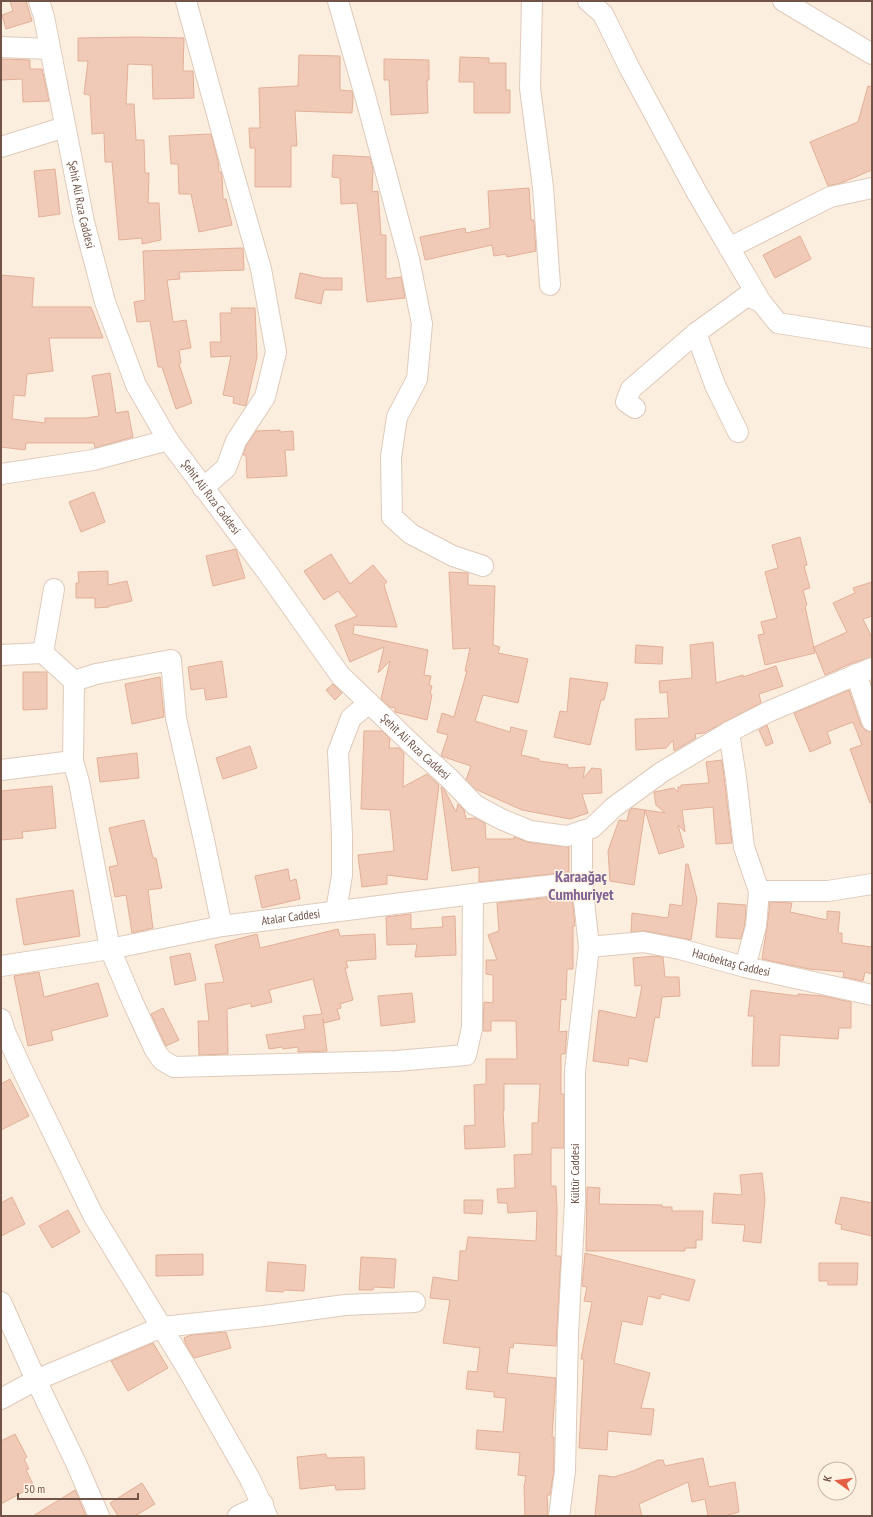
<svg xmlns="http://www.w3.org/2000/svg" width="873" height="1517" viewBox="0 0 873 1517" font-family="'PT Sans Narrow',sans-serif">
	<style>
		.building { fill: #f0cab6; stroke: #e3af97 }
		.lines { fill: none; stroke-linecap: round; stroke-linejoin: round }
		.minor-casing { stroke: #dfcabb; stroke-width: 22 }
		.minor { stroke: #fff; stroke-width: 20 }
		.labels { text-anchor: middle; stroke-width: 3; stroke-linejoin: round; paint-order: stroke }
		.street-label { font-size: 12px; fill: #715347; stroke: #fff3e4 }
		.district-label { font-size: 16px; font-weight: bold; fill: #806394; stroke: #fff3e4 }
	</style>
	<rect width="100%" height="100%" fill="#fbeede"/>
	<g class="building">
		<polygon points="10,1 26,1 32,21 6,29 2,15 13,11"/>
		<polygon points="136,37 184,38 183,71 193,71 194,98 153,99 152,65 128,64 126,104 134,104 136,140 144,140 145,173 149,173 148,203 159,203 161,240 142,244 142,238 119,240 112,162 105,162 104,133 92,134 90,95 84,94 88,61 78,61 78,38"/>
		<polygon points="299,55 340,56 340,90 352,91 353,96 352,113 295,111 297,146 291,146 291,187 255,187 255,148 250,148 249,128 260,128 259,88 298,86"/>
		<polygon points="460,57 489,58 489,63 506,63 506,90 510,90 510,113 474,113 474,82 459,82"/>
		<polygon points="1,59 30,60 30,69 42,69 49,101 23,102 22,79 1,80"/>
		<polygon points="384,59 429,60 429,80 427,80 428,113 391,115 389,80 384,80"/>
		<polygon points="868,86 872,87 872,170 841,183 828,186 810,142 858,122"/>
		<polygon points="211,134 218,161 219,172 221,172 222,175 223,199 226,199 232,225 199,232 191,194 179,194 178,164 171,164 169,136"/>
		<polygon points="333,155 370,157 373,169 372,192 378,191 381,235 386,235 386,279 401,277 405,298 367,302 357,203 341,204 340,178 332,177"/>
		<polygon points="55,169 60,214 39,217 34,171"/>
		<polygon points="529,188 531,220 534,220 536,251 507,257 506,254 494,256 492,245 425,260 420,237 465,228 466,233 490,228 488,191"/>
		<polygon points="800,236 811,259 775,278 763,255"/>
		<polygon points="243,248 244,270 179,272 180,279 167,280 173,322 186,320 191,348 179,350 181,363 179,364 192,403 176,409 162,367 158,367 150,321 137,322 134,302 145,300 143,251"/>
		<polygon points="300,273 323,278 342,278 342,290 324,290 321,304 295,298"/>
		<polygon points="1,275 34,278 32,307 91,307 103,338 49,338 53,371 27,374 25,396 14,395 12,419 45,423 45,418 86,418 99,416 92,376 110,373 116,413 128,411 133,437 95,448 94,443 26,443 25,450 1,447"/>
		<polygon points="231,308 255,308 257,357 246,406 233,403 234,397 223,395 231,356 211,357 210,342 221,342 220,313 232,313"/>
		<polygon points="280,430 280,432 293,431 294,450 285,450 287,476 247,478 246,455 243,455 246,446 256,431"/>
		<polygon points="94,492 105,522 81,532 69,502"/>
		<polygon points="800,537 807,565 804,566 810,588 803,590 807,605 805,606 815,653 765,665 758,635 764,634 761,622 777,618 765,572 778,568 772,545"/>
		<polygon points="236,549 245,578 213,586 206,556"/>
		<polygon points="331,554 350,584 373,565 387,582 384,585 397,627 354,625 353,634 428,650 424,675 431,676 429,685 432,686 430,694 432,695 427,720 395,712 395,708 390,707 381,699 390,661 378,673 384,647 350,662 335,625 357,616 338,591 324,600 304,571"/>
		<polygon points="108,571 108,585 127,581 132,601 109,606 109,607 95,608 95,598 76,598 76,583 79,583 78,572"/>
		<polygon points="449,572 468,573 468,585 495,586 493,645 500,647 498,653 528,659 518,703 483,695 475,721 510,732 511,727 527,731 521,755 539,759 539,761 568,765 568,768 585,767 583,778 592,768 601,769 602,793 582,794 588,813 570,819 522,810 475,789 466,780 471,766 441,756 448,735 437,732 442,713 454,717 467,671 465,671 470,648 453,649"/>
		<polygon points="872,582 872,616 863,619 872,638 872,657 852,663 825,675 814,647 847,632 833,603 855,593 853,588"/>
		<polygon points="713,642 716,683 743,675 743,677 776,666 783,686 759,694 761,703 704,733 695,734 696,738 674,751 673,740 666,748 636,750 635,719 669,718 667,692 660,693 659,681 692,678 690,645"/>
		<polygon points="636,645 663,647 662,664 635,663"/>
		<polygon points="222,661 227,697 206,700 204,688 191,690 188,667"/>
		<polygon points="23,672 47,672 47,709 23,710"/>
		<polygon points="160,677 164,717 132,724 125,684"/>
		<polygon points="570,678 608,683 604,700 601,700 590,745 554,737 560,711 567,712"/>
		<polygon points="333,684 342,693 335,700 326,690"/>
		<polygon points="849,690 861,725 865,730 872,732 872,802 870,803 850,749 862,745 853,722 827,732 831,743 810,752 794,713"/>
		<polygon points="767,725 773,743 766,746 759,730"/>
		<polygon points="364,731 382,731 390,739 389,748 399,748 404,753 403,787 427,774 439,785 427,880 387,875 387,884 362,887 358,855 394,851 390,810 361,809"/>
		<polygon points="250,746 257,768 223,779 216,758"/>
		<polygon points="137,753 139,778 100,782 97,758"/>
		<polygon points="722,760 732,843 716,844 713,807 682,810 685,832 678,825 684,847 659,854 645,810 665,813 656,805 654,792 674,788 678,792 678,787 681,787 681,785 709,783 706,762"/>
		<polygon points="52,786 56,828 22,832 23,838 1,840 1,791"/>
		<polygon points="441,787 444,789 456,812 458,804 464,810 466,819 475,818 485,823 486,839 514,839 514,837 528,842 569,847 569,872 479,882 479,867 452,871"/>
		<polygon points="632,808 645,810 634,885 610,881 608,851 619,820 627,821 629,811"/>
		<polygon points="144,820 153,858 156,858 162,888 148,890 153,928 132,933 126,895 115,897 109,867 118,865 109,828"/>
		<polygon points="686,864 688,864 697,899 691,940 645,931 631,932 632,913 668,918 670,904 682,906"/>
		<polygon points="288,869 290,881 296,879 300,899 262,908 255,876"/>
		<polygon points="73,890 80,936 24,945 16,899"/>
		<polygon points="572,895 575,926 573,926 573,969 567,969 566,1000 561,999 559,1032 567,1031 565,1054 561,1054 561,1094 564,1094 564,1148 551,1148 551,1186 556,1186 557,1210 556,1256 561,1256 556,1346 514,1343 513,1348 510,1347 507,1373 556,1378 552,1437 554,1437 554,1470 550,1495 547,1495 548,1515 547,1516 525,1516 524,1487 526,1476 518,1475 520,1453 476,1449 477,1430 503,1432 506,1398 494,1397 494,1392 466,1389 468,1371 477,1372 480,1348 443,1343 450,1300 430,1298 433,1277 458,1281 460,1251 466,1251 468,1237 536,1241 537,1211 508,1213 507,1203 498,1203 497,1189 515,1188 514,1155 532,1154 532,1123 538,1123 540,1084 504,1084 504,1111 503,1111 505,1147 465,1149 464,1126 475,1125 474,1085 486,1084 486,1059 517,1059 516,1021 491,1021 491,1031 483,1031 484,1002 493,1003 493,975 486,974 486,960 497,960 488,935 499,931 497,903"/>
		<polygon points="770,902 792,903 790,912 827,920 827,911 840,912 838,933 842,933 842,943 872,947 872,974 865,972 863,981 843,977 844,972 809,969 762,959 767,927"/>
		<polygon points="718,903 746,905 745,924 741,939 716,937"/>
		<polygon points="411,914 411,929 443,927 442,917 455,916 456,955 415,957 417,944 387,945 386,917"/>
		<polygon points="338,929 340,936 375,934 376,959 346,961 348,968 345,968 353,1000 340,1004 341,1008 337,1009 340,1019 324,1023 323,1019 327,1051 298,1052 298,1047 283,1049 282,1047 269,1049 266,1035 305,1029 303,1016 322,1014 313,979 269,990 272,1002 251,1007 251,1003 227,1009 228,1054 199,1055 198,1021 209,1021 205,984 224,982 215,945 257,934 260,948"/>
		<polygon points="190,953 196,980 175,985 170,957"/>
		<polygon points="656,956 663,957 665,977 679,977 680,996 662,997 659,1018 655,1017 647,1062 629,1058 628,1066 593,1061 599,1010 636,1018 642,985 635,986 633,958"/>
		<polygon points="39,972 44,997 98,983 108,1016 51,1031 53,1040 28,1046 14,976"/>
		<polygon points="751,990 798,996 798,994 823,996 851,1002 851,1028 839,1028 838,1039 780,1035 779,1066 752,1066 754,1016 748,1016"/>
		<polygon points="412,993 415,1022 381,1026 378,996"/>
		<polygon points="163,1008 179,1040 166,1046 151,1014"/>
		<polygon points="10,1079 29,1116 1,1130 1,1084"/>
		<polygon points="762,1173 765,1199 761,1243 743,1241 745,1225 712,1223 714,1193 742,1195 740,1175"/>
		<polygon points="587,1187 600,1188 599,1204 662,1205 662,1207 672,1207 672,1211 703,1211 702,1240 696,1240 696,1248 685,1248 685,1251 586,1251"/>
		<polygon points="12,1197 25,1224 1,1236 1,1203"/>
		<polygon points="841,1197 872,1203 872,1236 841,1229 842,1225 835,1223"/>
		<polygon points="464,1200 483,1200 482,1214 464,1213"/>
		<polygon points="68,1210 80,1232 52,1248 39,1226"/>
		<polygon points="585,1253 695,1280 689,1301 661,1294 660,1299 648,1296 642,1325 622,1321 614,1363 650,1373 641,1408 654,1409 651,1435 608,1431 607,1450 579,1448 584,1359 581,1359 592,1302 584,1301 587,1287 582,1286"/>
		<polygon points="203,1254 203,1275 156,1276 156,1255"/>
		<polygon points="361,1257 396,1259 394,1288 374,1287 373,1290 359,1290"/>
		<polygon points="268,1262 306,1265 304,1291 284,1290 283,1292 266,1291"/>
		<polygon points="819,1263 858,1263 857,1285 828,1285 828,1281 819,1281"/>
		<polygon points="226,1332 231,1348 194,1358 186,1345 184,1338 191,1335"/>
		<polygon points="153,1343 168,1368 128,1391 111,1361"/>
		<polygon points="15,1434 27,1457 24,1459 29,1469 26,1470 34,1486 1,1504 1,1441"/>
		<polygon points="326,1454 327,1458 364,1457 365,1489 336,1490 335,1485 300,1489 297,1457"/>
		<polygon points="703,1458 709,1487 735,1482 739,1512 728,1515 728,1516 708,1516 705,1499 692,1502 688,1482 639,1504 642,1516 595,1516 599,1475 614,1477 633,1471 658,1460 663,1460 665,1466"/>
		<polygon points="142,1483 155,1504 135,1516 118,1516 110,1503"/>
		<polygon points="75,1490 86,1516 33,1516"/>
	</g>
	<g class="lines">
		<defs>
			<g id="minor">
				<path id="s1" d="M39,1L44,17L84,222L105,302L136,385L168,440L267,572L340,675L419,751L448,777L475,805L501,819L530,831L567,836L592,828L614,807L662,772L729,732L770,711L872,668"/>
				<polyline points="186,1 231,165 261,269 276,352 265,397 236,441 226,468 203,488"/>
				<polyline points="338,1 366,99 409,259 422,324 417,379 397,417 391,457 392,517 411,534 453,556 483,566"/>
				<polyline points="532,1 530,88 543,187 550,285"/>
				<polyline points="588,1 603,14 629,67 697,193 761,302 778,323 872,338"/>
				<polyline points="783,1 872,54"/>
				<polyline points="1,47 50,49"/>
				<polyline points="1,147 65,127"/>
				<polyline points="729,248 830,197 872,188"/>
				<polyline points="696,333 715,385 738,432"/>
				<polyline points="635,408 626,402 631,389 696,333 747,296 761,302"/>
				<polyline points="1,474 93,460 168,440"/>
				<polyline points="43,653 54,589"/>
				<polyline points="1,655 43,653 74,681"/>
				<polyline points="856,674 872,721"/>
				<polyline points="729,732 736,778 744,847 759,891 756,926 745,967"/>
				<polyline points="1,770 73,761"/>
				<polyline points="759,891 828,891 872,884"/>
				<polyline points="336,911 342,875 342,835 338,752 351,718 369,703"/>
				<polyline points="222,926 204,840 176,718 171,660 96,674 74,681 73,761 79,782 110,949 134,1005 155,1050 162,1060 174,1067 396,1061 466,1055 472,1028 473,894"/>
				<path id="s2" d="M589,947L643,942L680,949L745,967L872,995"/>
				<path id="s3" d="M1,966L110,949L222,926L473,894L582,882"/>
				<polyline points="1,1019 5,1032 22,1069 93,1215 188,1370 250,1479 267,1516"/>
				<polyline points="1,1302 36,1380 76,1463 99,1516"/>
				<polyline points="1,1399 36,1380 162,1327 264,1316 345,1305 415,1302"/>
				<polyline points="238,1516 263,1504"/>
				<path id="s4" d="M559,1516L565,1471L568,1334L575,1201V1071L589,947L582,882V831"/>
			</g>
		</defs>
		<use href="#minor" class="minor-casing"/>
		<use href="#minor" class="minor"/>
	</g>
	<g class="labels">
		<g class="street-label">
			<text dy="4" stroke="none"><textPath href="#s1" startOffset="208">Şehit Ali Rıza Caddesi</textPath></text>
			<text dy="4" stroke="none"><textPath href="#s1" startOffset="532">Şehit Ali Rıza Caddesi</textPath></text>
			<text dy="4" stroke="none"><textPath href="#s1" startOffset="856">Şehit Ali Rıza Caddesi</textPath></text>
			<text dy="4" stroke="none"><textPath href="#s3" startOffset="294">Atalar Caddesi</textPath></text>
			<text dy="4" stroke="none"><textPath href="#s2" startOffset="145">Hacıbektaş Caddesi</textPath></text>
			<text dy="4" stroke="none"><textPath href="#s4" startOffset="343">Kültür Caddesi</textPath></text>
		</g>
		<g class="district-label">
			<text x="581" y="882">Karaağaç<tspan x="581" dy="18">Cumhuriyet</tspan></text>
		</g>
	</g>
	<rect width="873" height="1517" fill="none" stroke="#715347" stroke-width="4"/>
	<g transform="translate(837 1481) rotate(284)"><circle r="19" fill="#fff3e4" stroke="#c6b3a5"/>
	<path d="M0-3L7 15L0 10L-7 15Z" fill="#e55e44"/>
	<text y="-6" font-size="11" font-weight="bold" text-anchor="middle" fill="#715347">K</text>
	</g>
	<path d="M18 1493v6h120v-6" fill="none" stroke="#715347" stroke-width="2"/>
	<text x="24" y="1493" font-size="12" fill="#715347" stroke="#fff3e4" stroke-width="3" paint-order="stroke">50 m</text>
</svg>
